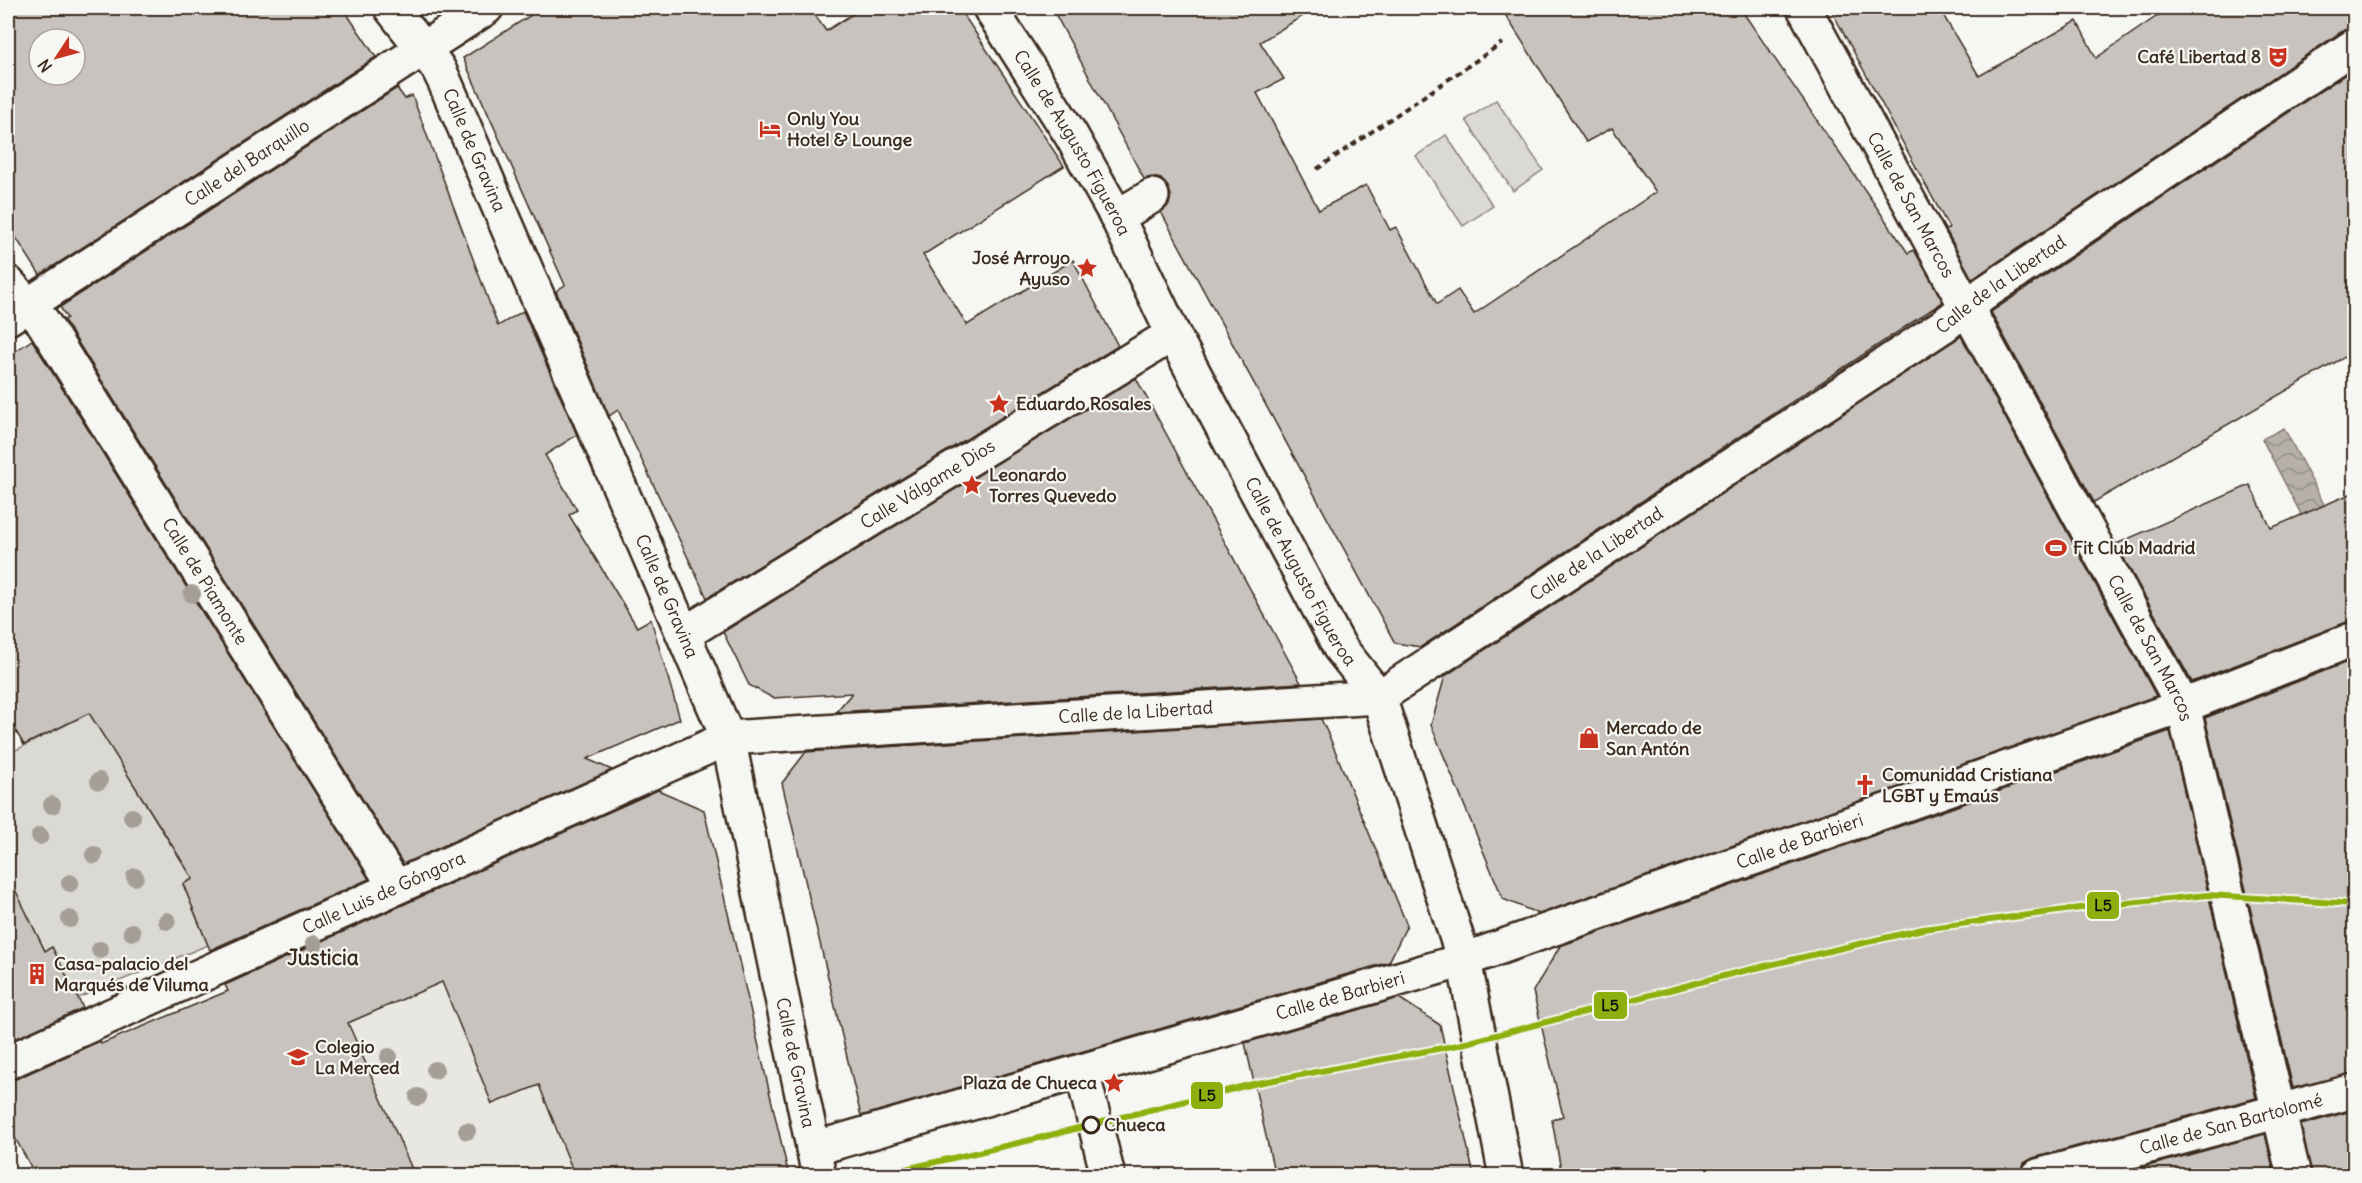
<svg xmlns="http://www.w3.org/2000/svg" width="2362" height="1183" viewBox="0 0 2362 1183" font-family="Delius,sans-serif">
	<style>
		.built { fill: #e8e7e2 }
		.garden { fill: #dad9d3; stroke: #8a8278; stroke-width: 1.5 }
		.water { fill: url(#water-waves); stroke: #857a71; stroke-width: 1.5 }
		.building { fill: #c8c3be; stroke: #3b2a1e; stroke-width: 1.5; fill-rule: evenodd }
		.lines { fill: none; stroke-linecap: round; stroke-linejoin: round }
		.minor-casing { stroke: #3b2a1e; stroke-width: 38 }
		.path { stroke: #3b2a1e; stroke-width: 4; stroke-dasharray: 6 4.5; stroke-linecap: butt }
		.minor { stroke: #f6f6f2; stroke-width: 33 }
		.metro-1-casing { stroke: #f6f6f2; stroke-width: 10 }
		.metro-1 { stroke: #8db00f; stroke-width: 6 }
		.tree { fill: #a59e96 }
		.stop-dot { fill: #f6f6f2; stroke: #3b2a1e; stroke-width: 3 }
		.labels { text-anchor: middle; stroke-width: 4.5; stroke-linejoin: round; paint-order: stroke }
		.poi-label { font-size: 18px; font-weight: bold; fill: #3b2a1e; stroke: #f6f6f2; text-anchor: start }
		.street-label { font-size: 18px; fill: #3b2a1e; stroke: #f6f6f2 }
		.stop-label { font-size: 18px; font-weight: bold; fill: #3b2a1e; stroke: #f6f6f2; text-anchor: start }
		.quarter-label { font-size: 21px; font-weight: bold; fill: #3b2a1e; stroke: #f6f6f2 }
		.line-badge { stroke: #f6f6f2; stroke-width: 2 }
		.pale-badge-label { font-size: 16px; text-anchor: middle; font-weight: bold; fill: #111 }
	</style>
	<defs>
		<pattern id="water-waves" width="16" height="10" patternUnits="userSpaceOnUse" patternTransform="scale(1.5)"><rect width="16" height="10" fill="#b6b0a9"/><path d="M0 5q4-4 8 0t8 0" fill="none" stroke="#958f89"/></pattern>
	</defs>
	<rect width="100%" height="100%" fill="#f6f6f2"/>
	<filter id="ink" filterUnits="userSpaceOnUse"><feTurbulence type="fractalNoise" baseFrequency=".0167" numOctaves="2"/><feDisplacementMap in="SourceGraphic" scale="12" xChannelSelector="R" yChannelSelector="G"/><feConvolveMatrix kernelMatrix="1 2 1 2 8 2 1 2 1" color-interpolation-filters="sRGB"/></filter>
	<g filter="url(#ink)">
		<polygon class="built" points="459,895 575,1175 36,1175 8,1125 8,1084"/>
		<g class="garden">
			<polygon points="1496,100 1543,170 1513,191 1466,120"/>
			<polygon points="1446,135 1493,206 1463,226 1416,156"/>
			<polygon points="97,709 121,764 171,845 222,863 183,884 208,945 78,998 52,947 45,951 8,875 8,754"/>
		</g>
		<polygon class="water" points="2284,428 2327,510 2305,522 2262,439"/>
		<g class="building">
			<path d="M8,8H343L376,57L40,275L8,225ZM39,39H75V75H39Z"/>
			<polygon points="542,8 810,8 826,31 862,8 959,8 1064,166 923,255 967,325 1073,260 1118,346 707,598 618,410 609,416 556,291 565,285 463,58"/>
			<polygon points="1052,8 1316,8 1260,42 1284,79 1257,93 1319,210 1366,185 1390,230 1396,227 1437,304 1458,290 1474,314 1656,192 1612,128 1586,142 1501,8 1740,8 1908,253 1914,250 1943,302 1421,647 1395,643 1161,212 1169,205 1171,195 1168,187 1161,179 1152,177 1144,179"/>
			<polygon points="1830,8 1939,8 1979,76 2077,21 2096,58 2169,8 2355,8 2355,28 2344,30 1972,279 1946,230 1949,228"/>
			<polygon points="2355,68 2355,351 2094,502 1991,312"/>
			<polygon points="397,88 405,99 412,95 498,326 523,311 577,435 545,455 577,510 569,515 637,627 651,619 680,719 587,759 612,770 403,864 64,320 67,318 60,307"/>
			<polygon points="1961,336 2156,696 1539,914 1503,899 1431,725 1445,676"/>
			<polygon points="32,340 369,879 210,950 183,884 193,879 89,713 24,745 8,718 8,356"/>
			<polygon points="1136,378 1301,683 836,712 852,693 773,698 749,685 723,632"/>
			<polygon points="2250,485 2271,528 2355,492 2355,621 2347,622 2192,682 2116,544"/>
			<polygon points="2355,659 2355,1073 2293,1088 2205,718"/>
			<polygon points="1321,719 1329,736 1407,925 1389,962 861,1116 782,783 806,752"/>
			<polygon points="2170,731 2256,1098 2033,1158 2024,1163 2020,1176 1562,1176 1552,1120 1563,1116 1533,991 1560,946"/>
			<polygon points="658,790 704,810 789,1176 575,1176 539,1085 492,1104 442,982 348,1023 415,1176 36,1176 8,1125 8,1081 16,1079 100,1041 101,1044 228,991 225,985"/>
			<polygon points="8,875 45,951 52,947 83,1008 8,1042"/>
			<polygon points="1399,998 1440,1025 1474,1176 1275,1176 1245,1043"/>
			<polygon points="2355,1110 2355,1176 2312,1176 2301,1125"/>
			<polygon points="2265,1134 2275,1176 2112,1176"/>
		</g>
		<g class="lines">
			<defs>
				<g id="minor">
					<path id="s1" d="M391,8L438,68L444,80L728,738L819,1176"/>
					<path id="s2" d="M990,8L1071,135L1117,217L1173,334L1340,648L1379,697L1464,960L1506,1176"/>
					<path id="s3" d="M1804,8L2183,706L2294,1176"/>
					<polyline points="1117,217 1152,196"/>
					<path id="s4" d="M8,283L43,322L395,886"/>
					<path id="s5" d="M8,318L486,8"/>
					<path id="s6" d="M684,634L1173,334"/>
					<path id="s7" d="M8,1062L728,738L1379,697L1943,326L1986,292L2354,46"/>
					<polyline points="1082,1071 1108,1176"/>
					<path id="s8" d="M813,1149L1464,960L2183,706L2354,639"/>
					<path id="s9" d="M2038,1176L2354,1091"/>
				</g>
			</defs>
			<use href="#minor" class="minor-casing"/>
			<polyline class="path" points="1317,169 1502,43"/>
			<use href="#minor" class="minor"/>
			<defs>
				<polyline id="metro-1" points="875,1176 1031,1140 1253,1084 1458,1045 1735,973 1923,929 2088,907 2208,895 2354,904"/>
			</defs>
			<use href="#metro-1" class="metro-1-casing"/>
			<use href="#metro-1" class="metro-1"/>
		</g>
		<g class="tree">
			<circle cx="192" cy="594" r="9"/>
			<circle cx="99" cy="781" r="9"/>
			<circle cx="52" cy="805" r="9"/>
			<circle cx="132" cy="817" r="9"/>
			<circle cx="40" cy="836" r="9"/>
			<circle cx="94" cy="855" r="9"/>
			<circle cx="135" cy="877" r="9"/>
			<circle cx="70" cy="883" r="9"/>
			<circle cx="70" cy="919" r="9"/>
			<circle cx="167" cy="921" r="9"/>
			<circle cx="132" cy="932" r="9"/>
			<circle cx="314" cy="944" r="9"/>
			<circle cx="100" cy="950" r="9"/>
			<circle cx="389" cy="1057" r="9"/>
			<circle cx="435" cy="1070" r="9"/>
			<circle cx="418" cy="1097" r="9"/>
			<circle cx="467" cy="1131" r="9"/>
		</g>
	</g>
	<defs>
		<symbol id="theatre-bare" viewBox="-9 -9 18 18"><path d="M-5-5.5Q0-4 5-5.5V0Q5 5 0 6Q-5 5-5 0ZM-3.3-2.5H-1v1.5H-3.3ZM1-2.5H3.3v1.5H1ZM-2.8 1Q0 5.5 2.8 1Z" fill="#c8321e" stroke="#f6f6f2" stroke-width="2.5" paint-order="stroke"/></symbol>
		<symbol id="hotel-bare" viewBox="-9 -9 18 18"><path d="M-6-4.5h1.5V1H6V5H4.5V3h-9V5H-6ZM-4 0a1.8 1.8 0 1 1 3.6 0ZM.5 0V-2.5h3Q6-2.5 6 0Z" fill="#c8321e" stroke="#f6f6f2" stroke-width="2.5" paint-order="stroke"/></symbol>
		<symbol id="sight-bare" viewBox="-9 -9 18 18"><path d="M0-6L1.8-2.2L6-1.7L2.9 1.2L3.7 5.4L0 3.3L-3.7 5.4L-2.9 1.2L-6-1.7L-1.8-2.2Z" fill="#c8321e" stroke="#f6f6f2" stroke-width="2.5" paint-order="stroke"/></symbol>
		<symbol id="stadium-bare" viewBox="-9 -9 18 18"><path d="M0-5a6.5 5 0 1 0 0 10a6.5 5 0 1 0 0-10ZM-3.5-1.8h7v3.6h-7Z" fill="#c8321e" stroke="#f6f6f2" stroke-width="2.5" paint-order="stroke"/></symbol>
		<symbol id="shop-bare" viewBox="-9 -9 18 18"><path d="M-5-2.5h2.3a2.7 3.5 0 0 1 5.4 0H5L5.5 6h-11ZM-1.5-2.5h3a1.5 2.3 0 0 0-3 0Z" fill="#c8321e" stroke="#f6f6f2" stroke-width="2.5" paint-order="stroke"/></symbol>
		<symbol id="church-bare" viewBox="-9 -9 18 18"><path d="M-1.2-6h2.4v3.5h3.3v2.4h-3.3V6h-2.4V-.1h-3.3v-2.4h3.3Z" fill="#c8321e" stroke="#f6f6f2" stroke-width="2.5" paint-order="stroke"/></symbol>
		<symbol id="building-bare" viewBox="-9 -9 18 18"><path d="M-4-6H4V6H1V3H-1V6H-4ZM-2.5-4.3h1.7v1.8h-1.7ZM.8-4.3h1.7v1.8H.8ZM-2.5-1h1.7V.8h-1.7ZM.8-1h1.7V.8H.8Z" fill="#c8321e" stroke="#f6f6f2" stroke-width="2.5" paint-order="stroke"/></symbol>
		<symbol id="school-bare" viewBox="-9 -9 18 18"><path d="M0-5L7-2L0 1L-7-2ZM-4 1L0 2.5L4 1V4Q0 6-4 4Z" fill="#c8321e" stroke="#f6f6f2" stroke-width="2.5" paint-order="stroke"/></symbol>
	</defs>
	<g fill-rule="evenodd">
		<use href="#theatre-bare" x="2263" y="42" width="30" height="30"/>
		<use href="#hotel-bare" x="755" y="114" width="30" height="30"/>
		<use href="#sight-bare" x="1072" y="253" width="30" height="30"/>
		<use href="#sight-bare" x="984" y="389" width="30" height="30"/>
		<use href="#sight-bare" x="957" y="470" width="30" height="30"/>
		<use href="#stadium-bare" x="2041" y="533" width="30" height="30"/>
		<use href="#shop-bare" x="1574" y="723" width="30" height="30"/>
		<use href="#church-bare" x="1850" y="770" width="30" height="30"/>
		<use href="#building-bare" x="22" y="959" width="30" height="30"/>
		<use href="#school-bare" x="283" y="1042" width="30" height="30"/>
		<use href="#sight-bare" x="1099" y="1068" width="30" height="30"/>
	</g>
	<circle class="stop-dot" cx="1091" cy="1125" r="8"/>
	<g class="labels">
		<g class="poi-label">
			<text x="2261" y="63" text-anchor="end">Café Libertad 8</text>
			<text x="787" y="125">Only You<tspan x="787" dy="21">Hotel &amp; Lounge</tspan></text>
			<text x="1070" y="264" text-anchor="end">José Arroyo<tspan x="1070" dy="21">Ayuso</tspan></text>
			<text x="1016" y="410">Eduardo Rosales</text>
			<text x="989" y="481">Leonardo<tspan x="989" dy="21">Torres Quevedo</tspan></text>
			<text x="2073" y="554">Fit Club Madrid</text>
			<text x="1606" y="734">Mercado de<tspan x="1606" dy="21">San Antón</tspan></text>
			<text x="1882" y="781">Comunidad Cristiana<tspan x="1882" dy="21">LGBT y Emaús</tspan></text>
			<text x="54" y="970">Casa-palacio del<tspan x="54" dy="21">Marqués de Viluma</tspan></text>
			<text x="315" y="1053">Colegio<tspan x="315" dy="21">La Merced</tspan></text>
			<text x="1097" y="1089" text-anchor="end">Plaza de Chueca</text>
		</g>
		<g class="street-label">
			<text dy="6" stroke="none"><textPath href="#s2" startOffset="158">Calle de Augusto Figueroa</textPath></text>
			<text dy="6" stroke="none"><textPath href="#s1" startOffset="166">Calle de Gravina</textPath></text>
			<text dy="6" stroke="none"><textPath href="#s5" startOffset="285">Calle del Barquillo</textPath></text>
			<text dy="6" stroke="none"><textPath href="#s3" startOffset="224">Calle de San Marcos</textPath></text>
			<text dy="6" stroke="none"><textPath href="#s7" startOffset="2188">Calle de la Libertad</textPath></text>
			<text dy="6" stroke="none"><textPath href="#s6" startOffset="286">Calle Válgame Dios</textPath></text>
			<text dy="6" stroke="none"><textPath href="#s7" startOffset="1702">Calle de la Libertad</textPath></text>
			<text dy="6" stroke="none"><textPath href="#s2" startOffset="644">Calle de Augusto Figueroa</textPath></text>
			<text dy="6" stroke="none"><textPath href="#s4" startOffset="358">Calle de Piamonte</textPath></text>
			<text dy="6" stroke="none"><textPath href="#s1" startOffset="652">Calle de Gravina</textPath></text>
			<text dy="6" stroke="none"><textPath href="#s3" startOffset="728">Calle de San Marcos</textPath></text>
			<text dy="6" stroke="none"><textPath href="#s7" startOffset="1198">Calle de la Libertad</textPath></text>
			<text dy="6" stroke="none"><textPath href="#s8" startOffset="1034">Calle de Barbieri</textPath></text>
			<text dy="6" stroke="none"><textPath href="#s7" startOffset="412">Calle Luis de Góngora</textPath></text>
			<text dy="6" stroke="none"><textPath href="#s8" startOffset="549">Calle de Barbieri</textPath></text>
			<text dy="6" stroke="none"><textPath href="#s1" startOffset="1138">Calle de Gravina</textPath></text>
			<text dy="6" stroke="none"><textPath href="#s9" startOffset="200">Calle de San Bartolomé</textPath></text>
		</g>
		<g class="stop-label">
			<text x="1104" y="1131">Chueca</text>
		</g>
		<g class="quarter-label">
			<text x="323" y="965">Justicia</text>
		</g>
	</g>
	<g class="line-badge">
		<rect x="2086" y="891" width="34" height="29" rx="6" fill="#8db00f"/>
		<rect x="1593" y="991" width="35" height="29" rx="6" fill="#8db00f"/>
		<rect x="1190" y="1081" width="34" height="29" rx="6" fill="#8db00f"/>
	</g>
	<g class="pale-badge-label">
		<text x="2103" y="911">L5</text>
		<text x="1610" y="1011">L5</text>
		<text x="1207" y="1101">L5</text>
	</g>
	<rect width="2362" height="1183" fill="none" stroke="#f6f6f2" stroke-width="30"/>
	<rect x="15" y="15" width="2332" height="1153" fill="none" stroke="#3b2a1e" stroke-width="2" filter="url(#ink)"/>
	<g transform="translate(57 57) rotate(234)"><circle r="28" fill="#f6f6f2" stroke="#aba49d" stroke-width="1.5"/>
	<path d="M0-4.5L10 22L0 15L-10 22Z" fill="#c8321e"/>
	<text y="-9" font-size="16" font-weight="bold" text-anchor="middle" fill="#3b2a1e">N</text>
	</g>
</svg>
